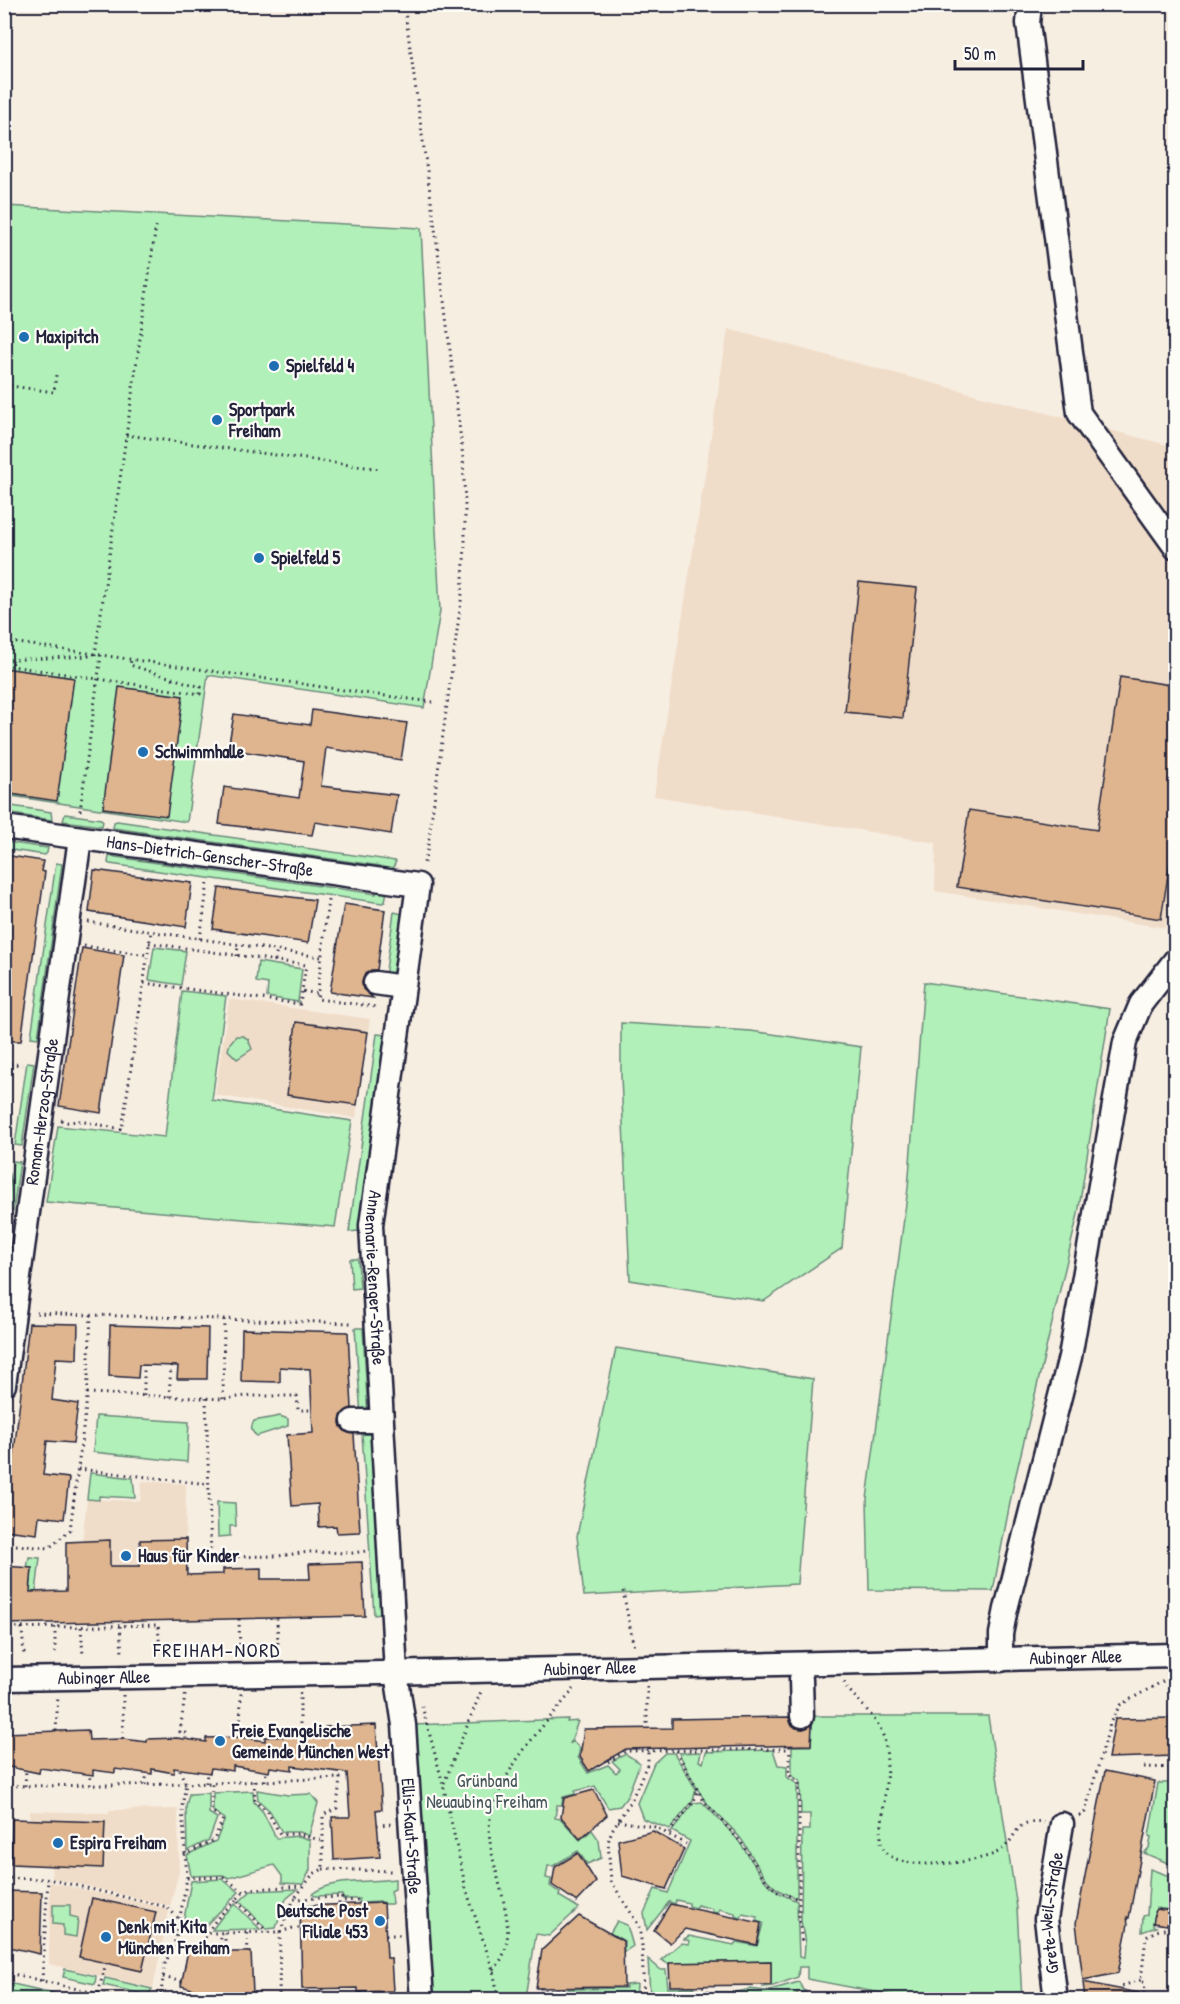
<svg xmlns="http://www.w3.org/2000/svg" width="1180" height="2004" viewBox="0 0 1180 2004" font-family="'Patrick Hand',sans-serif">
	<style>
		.built { fill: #f0ddc9 }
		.green { fill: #b1f0b8; stroke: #6a897a; stroke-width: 1.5 }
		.building { fill: #deb58f; stroke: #22223b; stroke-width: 1.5 }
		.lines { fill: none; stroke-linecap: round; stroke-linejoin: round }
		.minor-casing { stroke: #22223b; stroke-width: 27 }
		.path { stroke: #22223b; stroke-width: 3; stroke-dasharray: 1.5 4.5; stroke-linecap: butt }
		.minor { stroke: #fdfcf7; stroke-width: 22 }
		.poi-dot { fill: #1f6fb2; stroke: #fdfcf7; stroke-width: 2 }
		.labels { text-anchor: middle; stroke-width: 4.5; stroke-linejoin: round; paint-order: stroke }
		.poi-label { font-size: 18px; font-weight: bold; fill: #22223b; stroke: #fdfcf7; text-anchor: start }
		.street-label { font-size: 18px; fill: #22223b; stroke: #fdfcf7 }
		.park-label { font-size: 18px; fill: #46565a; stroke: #fdfcf7 }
		.neighbourhood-label { font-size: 20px; letter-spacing: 1.5px; fill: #22223b; stroke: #fdfcf7 }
	</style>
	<rect width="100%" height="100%" fill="#f7eee2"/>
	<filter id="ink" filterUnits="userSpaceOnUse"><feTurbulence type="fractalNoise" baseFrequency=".0167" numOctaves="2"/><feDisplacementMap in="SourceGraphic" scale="12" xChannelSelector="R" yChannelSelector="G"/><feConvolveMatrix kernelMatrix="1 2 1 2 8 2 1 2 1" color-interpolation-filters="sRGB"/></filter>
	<g filter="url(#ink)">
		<g class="built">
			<polygon points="728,329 1175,447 1176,870 1165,928 935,891 936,843 654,796"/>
			<polygon points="229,999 370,1019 356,1118 215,1095"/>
			<polygon points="142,1481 186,1484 185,1576 204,1589 204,1620 68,1623 68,1617 49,1592 66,1591 66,1542 82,1541 87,1499 140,1501"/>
			<polygon points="178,1809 179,1872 170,1906 52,1878 51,1866 103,1868 30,1820 30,1811 109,1813 109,1810"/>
			<polygon points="50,1882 166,1908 169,1911 153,1988 49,1964"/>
		</g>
		<g class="green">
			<polygon points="5,206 421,228 440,611 424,708 208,675 187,822 5,795"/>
			<polygon points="5,805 51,812 52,820 5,813"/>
			<polygon points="65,814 101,819 103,821 102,826 63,821"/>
			<polygon points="117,821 396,861 393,868 380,871 380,866 113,828 114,822"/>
			<polygon points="5,842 48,848 47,853 45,855 5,849"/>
			<polygon points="109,856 376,894 377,889 387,890 385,902 382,903 110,864 108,863"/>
			<polygon points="56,863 62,864 38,1038 31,1037"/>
			<polygon points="394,912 402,914 392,978 385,977"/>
			<polygon points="154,947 186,951 181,985 149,980"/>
			<polygon points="258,962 302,969 298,1002 267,997 268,984 256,982"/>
			<polygon points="924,982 1110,1009 1078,1214 1013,1487 993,1591 869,1590 867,1499 908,1188"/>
			<polygon points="182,991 226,996 212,1100 352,1121 335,1227 46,1202 58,1126 165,1137"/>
			<polygon points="621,1023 751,1031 861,1047 842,1248 764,1301 630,1280 621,1077"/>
			<polygon points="377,1034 385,1035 358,1231 349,1232"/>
			<polygon points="236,1036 243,1036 248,1039 252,1049 237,1059 228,1050 230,1043"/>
			<polygon points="27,1062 34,1063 22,1146 15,1145"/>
			<polygon points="13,1161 20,1162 13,1211 6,1211"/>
			<polygon points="350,1259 358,1259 360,1288 352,1289"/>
			<polygon points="355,1328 363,1328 368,1416 361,1417"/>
			<polygon points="616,1348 813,1379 797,1584 584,1596 577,1536"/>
			<polygon points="96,1416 189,1422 187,1462 93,1452"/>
			<path d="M280,1416L288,1419V1426L257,1436C251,1432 250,1428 254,1421Z"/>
			<polygon points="362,1434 371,1434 381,1614 374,1615"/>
			<polygon points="90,1473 133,1478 135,1498 99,1496 99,1500 87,1499"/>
			<polygon points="217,1502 235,1503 236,1526 230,1526 230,1536 218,1537"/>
			<polygon points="29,1557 40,1558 36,1592 30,1592 32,1569 27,1568"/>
			<path d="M812,1716H988L1017,1908L1022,1999H912L807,1979V1967H799L798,1977L773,1986L763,1987L764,1985L771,1984V1961L668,1964L661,1960L681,1943L689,1944L690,1941L684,1939L689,1936L734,1945L736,1942L757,1946L763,1923L756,1921L757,1917L743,1914L741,1918L735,1916V1913L719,1909L718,1913L712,1912L713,1909L697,1905L696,1908L689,1906V1903L676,1900L675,1904L669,1902L647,1930L644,1913L655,1889L668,1893L690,1841L672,1831L694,1803L702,1802C714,1814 726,1826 737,1839C760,1868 758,1887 797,1901L799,1957L804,1958L805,1943L801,1921L802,1830H810V1814H801L800,1781L792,1776V1746H811Z"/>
			<polygon points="568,1719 567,1722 578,1721 570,1744 573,1741 580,1748 578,1757 588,1773 608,1765 616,1773 620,1769 612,1761 626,1754 640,1763 627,1797 620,1806 608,1808 595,1786 575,1791 575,1794 563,1797 562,1805 557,1805 555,1818 561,1819 580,1840 592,1830 599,1840 601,1858 587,1864 578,1851 553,1866 548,1866 546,1878 551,1879 550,1886 560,1893 559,1896 579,1908 549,1936 536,1934 526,1998 544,1998 544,1999 430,1999 413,1725"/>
			<path d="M773,1750L778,1765L787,1766V1777L797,1784V1898C763,1889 759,1864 741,1839C732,1827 719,1817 709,1806C696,1790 688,1771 679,1753L701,1752L699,1761L703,1763L706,1752Z"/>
			<polygon points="665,1753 674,1753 696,1789 693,1801 670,1829 643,1819 637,1803 654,1763"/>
			<polygon points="1158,1783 1175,1783 1175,1866 1144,1853 1149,1848 1151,1837 1149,1836"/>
			<polygon points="257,1790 288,1795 311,1794 318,1803 309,1836 300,1832 282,1832 270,1811 258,1800"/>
			<polygon points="253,1791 254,1802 263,1812 276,1838 299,1836 310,1840 310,1870 303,1884 282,1883 282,1876 274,1865 229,1878 223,1875 191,1876 187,1855 216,1841 225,1819 213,1811 213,1793"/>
			<polygon points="209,1793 209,1813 217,1818 209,1840 187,1851 186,1806 189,1794"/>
			<polygon points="1150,1869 1175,1878 1175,1925 1168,1925 1170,1910 1156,1908 1153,1926 1156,1927 1142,1932 1143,1916 1147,1915"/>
			<polygon points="222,1879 239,1892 203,1928 184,1919 191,1881"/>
			<path d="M395,1879V1889L391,1891L392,1904H385L383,1902L359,1903V1899H343L342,1895L315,1896L312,1894C331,1878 370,1883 395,1879Z"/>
			<polygon points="298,1889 286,1899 276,1928 266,1929 240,1901 251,1891"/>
			<polygon points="235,1904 260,1929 212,1930 224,1914"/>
			<polygon points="53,1905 70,1905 70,1916 78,1918 76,1937 63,1935 63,1925 53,1924"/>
			<polygon points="617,1921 627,1925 633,1946 624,1952 624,1941 610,1933"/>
			<polygon points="648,1959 661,1970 666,1970 668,1988 694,1987 695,1993 690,1994 708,1994 708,1999 652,1999 652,1996 650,1995"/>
			<polygon points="65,1969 96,1976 95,1984 63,1977"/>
			<polygon points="105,1978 152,1989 148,1995 103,1985"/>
			<polygon points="4,1982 80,1999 5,1999"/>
			<polygon points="799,1982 803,1990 807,1992 797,1992 797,1999 714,1999 713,1994 715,1992 737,1992 750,1989 766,1991"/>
			<polygon points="637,1984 636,1999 550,1999 550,1998 568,1997 568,1989 626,1988 626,1985"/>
		</g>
		<g class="building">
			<polygon points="859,582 917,588 903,718 845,712"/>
			<polygon points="4,668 74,678 57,801 4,793"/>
			<polygon points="1120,677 1176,686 1176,825 1161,919 957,887 969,810 1097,830"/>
			<polygon points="119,687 183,696 167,816 103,808"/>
			<polygon points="312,710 407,723 401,760 326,748 321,786 397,795 391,834 315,822 312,835 219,824 224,787 299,798 304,761 228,749 234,714 310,725"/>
			<polygon points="4,855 43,861 41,871 45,872 21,1041 4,1041"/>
			<polygon points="94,870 192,883 186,927 89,912"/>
			<polygon points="219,888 315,900 308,943 213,929"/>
			<polygon points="344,904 385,910 377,970 371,970 365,974 362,982 363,989 373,998 330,992"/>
			<polygon points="82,948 124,955 101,1113 59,1106"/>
			<polygon points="296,1022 368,1032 357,1105 287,1095"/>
			<polygon points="29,1323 78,1324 77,1359 56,1358 52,1400 78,1404 73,1443 47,1441 43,1475 69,1478 64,1519 39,1516 37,1534 5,1530"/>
			<polygon points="110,1325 208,1328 207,1379 177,1379 178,1366 139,1365 138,1378 109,1376"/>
			<polygon points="242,1329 348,1332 352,1408 342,1414 340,1422 341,1427 346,1432 354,1434 360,1532 337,1533 336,1526 319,1527 318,1504 292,1506 287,1435 313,1433 310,1369 280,1367 280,1382 241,1381"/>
			<polygon points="186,1539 187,1575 223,1574 223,1569 261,1568 261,1579 310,1579 309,1564 362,1562 365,1616 4,1624 4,1566 32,1568 30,1592 66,1591 66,1542 110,1540 110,1566 140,1566 140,1540"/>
			<polygon points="789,1717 791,1724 796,1728 803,1729 812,1725 811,1745 626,1749 589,1771 580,1757 584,1729 672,1728 672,1719"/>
			<polygon points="1176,1718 1176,1756 1108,1758 1115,1719"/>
			<polygon points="376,1725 382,1809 376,1810 380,1857 334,1860 332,1817 350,1817 347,1773 292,1766 292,1770 270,1767 269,1772 233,1766 233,1771 211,1768 210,1773 174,1768 174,1773 152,1769 152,1774 115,1769 115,1773 93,1770 93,1775 40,1768 39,1773 4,1766 4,1733 88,1730 89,1740 123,1739 147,1742 147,1739 177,1738 206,1742 206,1738 239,1737 265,1741 265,1737 304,1736 324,1739 325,1727"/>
			<polygon points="1105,1771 1155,1781 1129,1918 1127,1917 1128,1924 1118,1973 1083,1980 1076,1923"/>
			<polygon points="594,1790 607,1815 580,1839 561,1817 564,1798"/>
			<polygon points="12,1819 105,1822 103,1868 11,1864"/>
			<polygon points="653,1831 684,1849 666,1889 622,1876 618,1840"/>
			<polygon points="578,1853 596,1882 577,1902 552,1885 555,1867"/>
			<polygon points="4,1891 42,1892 40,1954 4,1946"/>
			<polygon points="92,1898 156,1912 142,1971 79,1957"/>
			<polygon points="384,1903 387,1958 391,1958 393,1991 358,1992 358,1988 302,1989 300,1906"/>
			<polygon points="670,1904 761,1923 757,1945 685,1929 670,1943 654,1930"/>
			<polygon points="1156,1909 1170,1911 1167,1925 1153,1923"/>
			<polygon points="579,1916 623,1941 624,1987 536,1988 542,1950"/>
			<polygon points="189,1945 221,1952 251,1952 253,1993 211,1994 181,1986"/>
			<polygon points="771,1961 771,1985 670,1986 669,1963"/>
			<polygon points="1083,1982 1139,1993 1138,2000 1085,2000"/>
		</g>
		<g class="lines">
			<defs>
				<g id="minor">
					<polyline points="1030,4 1028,23 1079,413 1176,548"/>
					<path id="s1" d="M4,827L418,885L371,1225L396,1673L404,1725L422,2000"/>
					<polyline points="375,983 403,987"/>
					<path id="s2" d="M4,1385L80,838"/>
					<polyline points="353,1421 381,1421"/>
					<polyline points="1001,1660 1001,1634 1006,1609 1070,1357 1125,1042 1141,1004 1176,959"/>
					<path id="s3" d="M4,1679L383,1673L1176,1655"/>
					<polyline points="801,1679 802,1716"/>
					<path id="s4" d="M1056,2000L1046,1919L1062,1824"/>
				</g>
			</defs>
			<use href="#minor" class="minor-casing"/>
			<g class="path">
				<polyline points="404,4 437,243 463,457 465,506 465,546 462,594 427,852 423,866"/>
				<polyline points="4,385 54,392 56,375"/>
				<polyline points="126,435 380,469"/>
				<polyline points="4,641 378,695 433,702"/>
				<polyline points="95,655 156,226"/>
				<polyline points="4,660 91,656"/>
				<polyline points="4,665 200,694 201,687 130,665 131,660"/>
				<polyline points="80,811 101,655"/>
				<polyline points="328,900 317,999 377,1007"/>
				<polyline points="88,922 321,957"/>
				<polyline points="200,939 208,882"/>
				<polyline points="149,943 306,965 302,991 318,994"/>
				<polyline points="84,946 148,955"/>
				<polyline points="237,956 238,944"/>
				<polyline points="275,961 277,950"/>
				<polyline points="144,983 300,1004 302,991"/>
				<polyline points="4,1063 22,1065"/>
				<polyline points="362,1074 367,1075"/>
				<polyline points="61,1120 67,1122 79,1121 122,1129 151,932"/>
				<polyline points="91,1315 351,1323"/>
				<polyline points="87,1393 223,1399 247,1396 297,1396 298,1410 312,1410"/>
				<polyline points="144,1396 144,1365"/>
				<polyline points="169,1397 171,1366"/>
				<polyline points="206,1398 211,1557 277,1556 310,1552 353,1553 366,1551"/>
				<polyline points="223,1399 224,1319"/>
				<polyline points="78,1469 209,1484"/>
				<polyline points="4,1544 49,1548 70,1530 87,1398 91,1315 34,1313"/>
				<polyline points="623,1591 634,1648"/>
				<polyline points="277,1618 278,1648"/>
				<polyline points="239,1619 240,1651"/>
				<polyline points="120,1626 122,1653"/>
				<polyline points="55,1627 55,1656"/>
				<polyline points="81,1627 83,1656"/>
				<polyline points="4,1628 158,1625 160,1651"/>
				<polyline points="22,1628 24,1655"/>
				<path d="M844,1682L847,1688C859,1702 875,1716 882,1733C894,1760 880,1814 881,1845C885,1851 888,1855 894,1858C915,1869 972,1863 994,1854C1020,1843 1009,1818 1044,1822"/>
				<polyline points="647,1686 647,1728"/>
				<polyline points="123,1695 123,1739"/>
				<polyline points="185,1695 180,1732 186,1733 186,1738"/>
				<polyline points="422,1706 443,1784 466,1889 493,1970 499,2000"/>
				<polyline points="56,1731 58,1696"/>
				<polyline points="300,1736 300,1692"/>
				<polyline points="240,1737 241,1693"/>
				<polyline points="790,1746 789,1775 799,1783 799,1920 802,1942"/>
				<polyline points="378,1748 388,1747"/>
				<polyline points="676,1751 704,1801 740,1841 767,1882 778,1892 799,1899"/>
				<polyline points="608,1762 626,1751 790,1749"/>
				<polyline points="1144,1767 1176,1768"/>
				<polyline points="254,1781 255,1801 268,1812 280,1834 299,1834 323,1841"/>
				<polyline points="265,1781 266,1772"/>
				<polyline points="206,1783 207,1773"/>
				<polyline points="444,1783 482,1689"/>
				<polyline points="4,1785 25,1786 186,1784 340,1778 337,1808 323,1815 323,1869 313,1874 294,1899"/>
				<polyline points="90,1785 90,1774"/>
				<polyline points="145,1785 147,1773"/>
				<polyline points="25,1786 26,1770"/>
				<polyline points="1079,1816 1085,1812 1111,1721 1120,1705 1174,1675"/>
				<polyline points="618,1821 655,1827 686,1844"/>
				<polyline points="377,1825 393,1824"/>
				<polyline points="669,1833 694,1801 697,1792"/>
				<polyline points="184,1855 214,1840 223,1819 211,1811 212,1782"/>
				<polyline points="323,1869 393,1871"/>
				<polyline points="4,1878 48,1879 167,1907 180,1920 207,1933 280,1932 279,2000"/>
				<polyline points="187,1878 223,1877 244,1892 251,1889 302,1886"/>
				<polyline points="243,1893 236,1900 267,1932"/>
				<polyline points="339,1904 339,1901 342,1901"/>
				<polyline points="280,1932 294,1899 342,1897 342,1901 358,1900 358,1904"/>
				<polyline points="280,1932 293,1928 301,1928"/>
				<polyline points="225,1933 225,1952"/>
				<polyline points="247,1933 248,1952"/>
				<polyline points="386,1935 400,1935"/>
				<path d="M194,1946L195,1943L202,1945C209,1926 221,1913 236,1900"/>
				<polyline points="218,1951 222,1933"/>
				<path d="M493,1970C532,1932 479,1859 491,1814C505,1764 542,1728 574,1689"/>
				<polyline points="4,1972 125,2000"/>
				<polyline points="163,1977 182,1982"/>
				<polyline points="42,1981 48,1879"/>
				<polyline points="703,1986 710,1994 711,2000"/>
				<polyline points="1122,1986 1141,1980"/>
				<polyline points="541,1988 541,1991 566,1990 566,1995 547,1995 547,2000"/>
				<polyline points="322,1989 323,1999 345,1999 345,1988"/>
				<polyline points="381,1991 382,2000"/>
				<polyline points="361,1992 362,2000"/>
				<polyline points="98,1993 106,1963"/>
				<polyline points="207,1993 205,1998 209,1999"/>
				<polyline points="249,1993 250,1996 256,1996 256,2000"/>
				<polyline points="1144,1994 1145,1984 1141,1980 1146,1937 1156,1931 1176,1926"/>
				<polyline points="160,2000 165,1964 176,1939 187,1878 182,1807 186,1784 179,1769"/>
				<polyline points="209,2000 209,1995 218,1995 218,2000"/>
				<polyline points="281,2000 306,1999 306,1989"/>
				<polyline points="644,2000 642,1946 639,1926 611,1881 608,1842 612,1830 631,1801 648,1762 648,1749"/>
				<polyline points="1174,2000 1176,1991"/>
			</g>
			<use href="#minor" class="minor"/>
		</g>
	</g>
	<g class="poi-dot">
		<circle cx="24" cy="337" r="6"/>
		<circle cx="274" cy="366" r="6"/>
		<circle cx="217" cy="420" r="6"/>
		<circle cx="259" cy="558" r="6"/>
		<circle cx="143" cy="752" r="6"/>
		<circle cx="126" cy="1556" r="6"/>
		<circle cx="220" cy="1741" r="6"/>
		<circle cx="58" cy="1843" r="6"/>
		<circle cx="380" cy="1921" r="6"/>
		<circle cx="106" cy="1937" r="6"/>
	</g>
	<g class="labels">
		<g class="poi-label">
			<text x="36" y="343">Maxipitch</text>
			<text x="286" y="372">Spielfeld 4</text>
			<text x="229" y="416">Sportpark<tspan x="229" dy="21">Freiham</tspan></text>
			<text x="271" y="564">Spielfeld 5</text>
			<text x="155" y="758">Schwimmhalle</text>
			<text x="138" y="1562">Haus für Kinder</text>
			<text x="232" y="1737">Freie Evangelische<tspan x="232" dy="21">Gemeinde München West</tspan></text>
			<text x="70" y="1849">Espira Freiham</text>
			<text x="368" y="1917" text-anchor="end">Deutsche Post<tspan x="368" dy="21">Filiale 453</tspan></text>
			<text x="118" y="1933">Denk mit Kita<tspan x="118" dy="21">München Freiham</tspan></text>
		</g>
		<g class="street-label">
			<text dy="6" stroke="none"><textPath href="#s1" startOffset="208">Hans-Dietrich-Genscher-Straße</textPath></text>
			<text dy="6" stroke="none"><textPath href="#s2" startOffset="276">Roman-Herzog-Straße</textPath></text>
			<text dy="6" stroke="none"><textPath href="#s1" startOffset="814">Annemarie-Renger-Straße</textPath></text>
			<text dy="6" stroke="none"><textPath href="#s3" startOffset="1072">Aubinger Allee</textPath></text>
			<text dy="6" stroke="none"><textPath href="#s3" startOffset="586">Aubinger Allee</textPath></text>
			<text dy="6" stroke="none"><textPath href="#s3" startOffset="100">Aubinger Allee</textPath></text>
			<text dy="6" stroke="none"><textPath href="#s1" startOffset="1374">Ellis-Kaut-Straße</textPath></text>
			<text dy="6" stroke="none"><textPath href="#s4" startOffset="88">Grete-Weil-Straße</textPath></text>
		</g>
		<g class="park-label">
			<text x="487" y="1787">Grünband<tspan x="487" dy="21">Neuaubing Freiham</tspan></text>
		</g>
		<g class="neighbourhood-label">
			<text x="217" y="1657">FREIHAM-NORD</text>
		</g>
	</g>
	<rect width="1180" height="2004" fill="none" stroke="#fdfcf7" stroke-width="24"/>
	<rect x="12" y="12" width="1156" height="1980" fill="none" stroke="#22223b" stroke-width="2" filter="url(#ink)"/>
	<path d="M955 60v9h128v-9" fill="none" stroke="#22223b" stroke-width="3"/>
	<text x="964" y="60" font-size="18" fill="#22223b" stroke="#fdfcf7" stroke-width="4.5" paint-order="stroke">50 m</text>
</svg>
